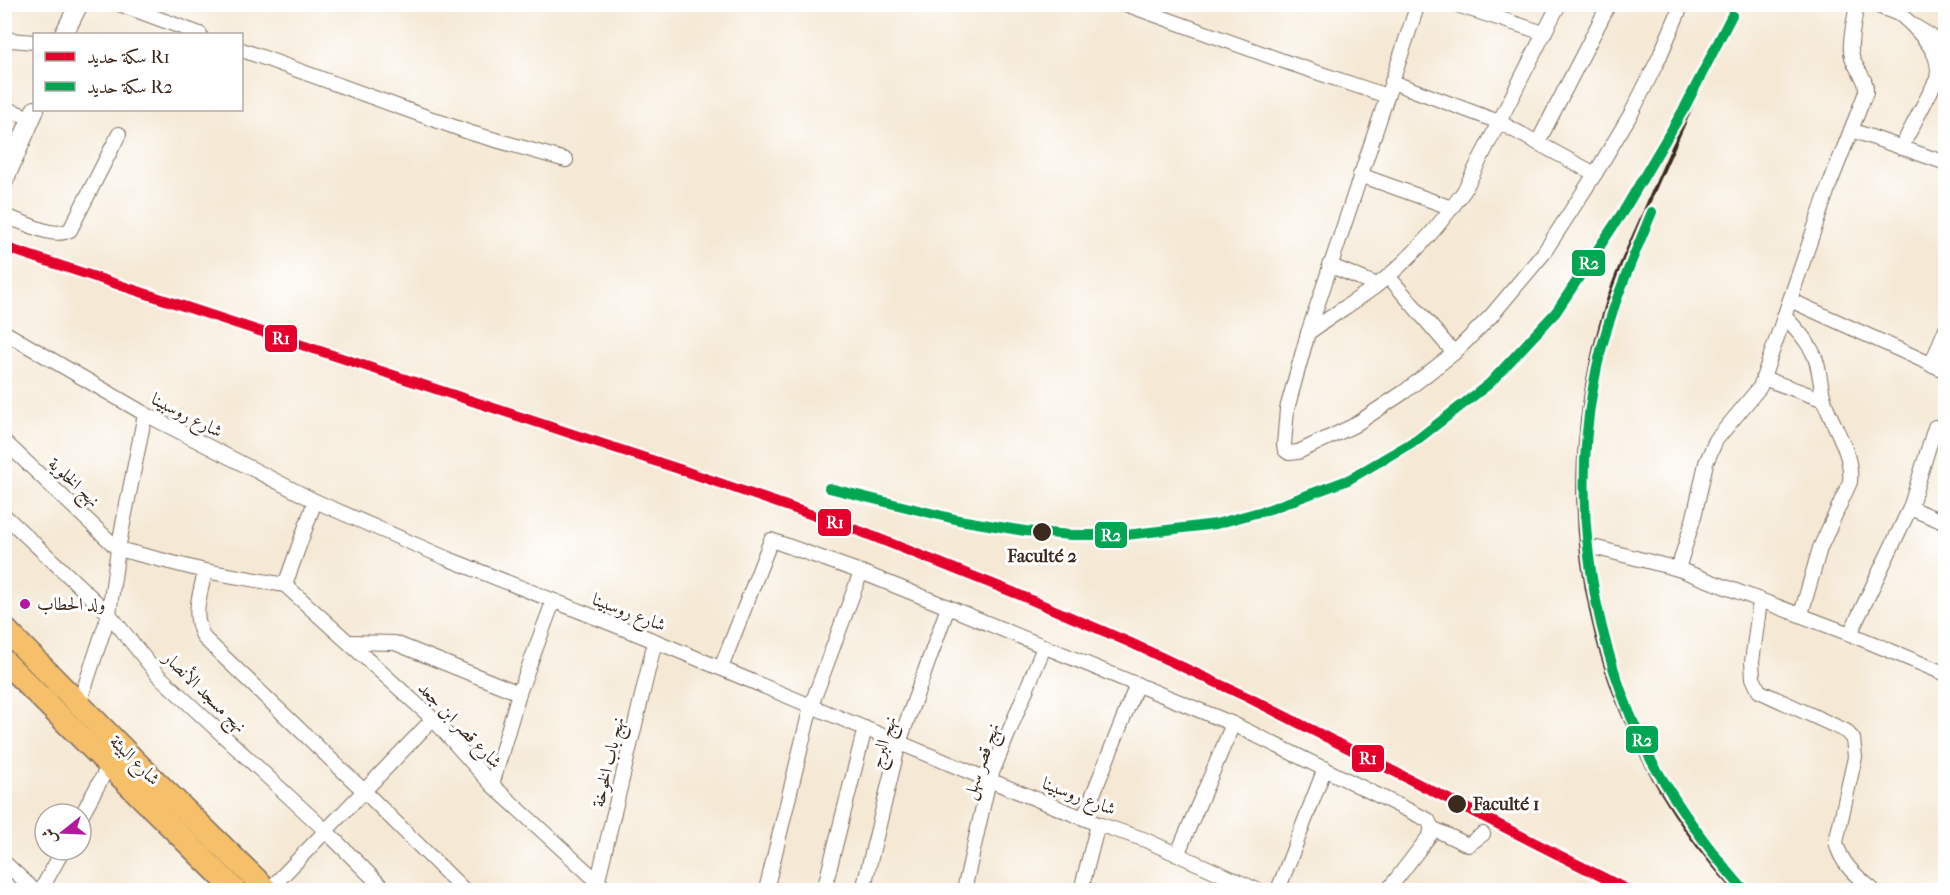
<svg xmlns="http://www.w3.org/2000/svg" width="1950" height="895" viewBox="0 0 1950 895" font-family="'IM FELL French Canon',Amiri,serif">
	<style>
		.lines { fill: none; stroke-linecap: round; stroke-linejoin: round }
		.minor-casing { stroke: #7c6d5e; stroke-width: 16 }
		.tertiary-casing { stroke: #7c6d5e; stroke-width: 20 }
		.primary-casing { stroke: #7c6d5e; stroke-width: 25 }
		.minor { stroke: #fff; stroke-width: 14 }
		.tertiary { stroke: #fff; stroke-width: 18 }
		.primary { stroke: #f6c06b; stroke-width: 22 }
		.rail { stroke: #3b2a1e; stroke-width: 4 }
		.rail-1-casing { stroke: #fff; stroke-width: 15 }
		.rail-2-casing { stroke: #fff; stroke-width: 15 }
		.rail-1 { stroke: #e4002b; stroke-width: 10 }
		.rail-2 { stroke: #00a651; stroke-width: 10 }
		.stop-dot { fill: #3b2a1e; stroke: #fff; stroke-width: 2 }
		.poi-dot { fill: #b5179e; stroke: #fff; stroke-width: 2 }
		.labels { text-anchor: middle; stroke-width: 6; stroke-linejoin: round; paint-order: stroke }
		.street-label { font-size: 18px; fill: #3b2a1e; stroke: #fff }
		.stop-label { font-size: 18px; font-weight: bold; fill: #3b2a1e; stroke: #fff }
		.poi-label { font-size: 18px; fill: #3b2a1e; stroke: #fff; text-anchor: start }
		.line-badge { stroke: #fff; stroke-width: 2 }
		.badge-label { font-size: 16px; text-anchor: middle; font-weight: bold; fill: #fff }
	</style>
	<rect width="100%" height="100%" fill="#fff"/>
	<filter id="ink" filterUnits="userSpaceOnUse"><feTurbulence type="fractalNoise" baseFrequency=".0167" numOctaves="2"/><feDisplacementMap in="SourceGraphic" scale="12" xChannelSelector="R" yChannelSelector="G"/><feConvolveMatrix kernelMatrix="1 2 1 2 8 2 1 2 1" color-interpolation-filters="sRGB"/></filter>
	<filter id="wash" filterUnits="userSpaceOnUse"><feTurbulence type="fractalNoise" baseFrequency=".008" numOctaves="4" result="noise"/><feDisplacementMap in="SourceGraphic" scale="24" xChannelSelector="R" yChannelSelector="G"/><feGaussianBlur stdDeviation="1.35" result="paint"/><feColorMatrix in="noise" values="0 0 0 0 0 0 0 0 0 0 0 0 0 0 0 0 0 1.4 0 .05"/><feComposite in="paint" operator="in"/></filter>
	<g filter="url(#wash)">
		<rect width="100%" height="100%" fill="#f5e9d5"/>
	</g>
	<g filter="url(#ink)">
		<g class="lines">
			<defs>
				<g id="minor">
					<polyline points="119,4 200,34"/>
					<polyline points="1125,4 1286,62 1387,96"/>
					<polyline points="1418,4 1308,333 1287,409 1284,445 1285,450 1289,453 1298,452 1353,426 1404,392 1454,353 1491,316 1543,254 1595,174 1632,112 1659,58 1682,4"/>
					<polyline points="1454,4 1544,33"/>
					<polyline points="1873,4 1901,15 1911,24 1946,45"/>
					<polyline points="4,37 11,40 34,42"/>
					<polyline points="242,50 471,133 566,160"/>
					<polyline points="1392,82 1499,122 1595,174"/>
					<polyline points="4,108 31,118"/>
					<polyline points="1851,130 1946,163"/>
					<polyline points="1538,142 1609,4"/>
					<path d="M1901,148L1937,79C1942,56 1926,40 1911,24"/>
					<polyline points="1360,175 1452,208"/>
					<path d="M4,217C25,220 50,240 70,230L119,134"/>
					<polyline points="1329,265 1377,285"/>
					<polyline points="1388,276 1454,353"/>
					<polyline points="1790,300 1946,371"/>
					<path d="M1784,316C1794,326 1804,337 1811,349C1821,365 1819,385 1825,403C1834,428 1853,454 1850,482L1820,548L1801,614"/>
					<polyline points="4,332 145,414 315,501 446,558 655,641 989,780 1098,824 1143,839 1257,890"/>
					<path d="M1308,333C1330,317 1354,302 1376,286C1410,260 1440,225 1464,191L1559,4"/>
					<polyline points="1931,365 1946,328"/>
					<polyline points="1763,378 1824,400"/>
					<polyline points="4,441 118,549 205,571 285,585"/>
					<polyline points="1910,508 1946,523"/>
					<polyline points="4,515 109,614 158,675 326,831 385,890"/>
					<polyline points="1597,548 1678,569 1850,634 1946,674"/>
					<path d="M1678,569L1694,517L1706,463L1716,440L1760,387L1829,186L1866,92C1867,77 1856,71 1852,57C1848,45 1855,18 1857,4"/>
					<path d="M205,571C200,597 191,613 204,638L365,792L464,890"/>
					<polyline points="285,585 433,719 492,785 607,890"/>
					<polyline points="285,585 315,501"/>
					<path d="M1760,601L1752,662L1753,678L1759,691L1846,731L1853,739L1855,757L1836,842C1841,864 1856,876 1873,890"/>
					<polyline points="1850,634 1910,508 1935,427"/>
					<polyline points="349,642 395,643 519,693"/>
					<polyline points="721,668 771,540 861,572 948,607 1233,724 1428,820 1432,828 1468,845 1483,834"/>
					<polyline points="79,704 109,614 118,549 145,414"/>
					<polyline points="492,785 519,693 553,602"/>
					<polyline points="81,816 109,765"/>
					<polyline points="1084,817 1137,684"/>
					<polyline points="1177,855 1233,724"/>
					<polyline points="4,862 34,890"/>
					<polyline points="596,888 655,641"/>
					<polyline points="41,890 63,850"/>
					<polyline points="269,890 433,719"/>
					<polyline points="766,890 811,706 861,572"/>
					<polyline points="824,890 865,728"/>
					<polyline points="863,890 899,743 948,607"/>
					<polyline points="964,890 989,780 1044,647"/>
					<polyline points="1081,890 1098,824"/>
					<polyline points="1278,890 1325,768"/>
					<polyline points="1388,890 1430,835 1432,828"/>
				</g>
				<g id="tertiary">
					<polyline points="64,34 79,4"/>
					<polyline points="4,181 35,110"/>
				</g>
				<g id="primary">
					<polyline points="4,628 140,766 267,890"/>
					<polyline points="4,661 235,890"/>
				</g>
			</defs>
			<use href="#minor" class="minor-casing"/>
			<use href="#tertiary" class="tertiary-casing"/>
			<use href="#primary" class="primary-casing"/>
			<use href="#minor" class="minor"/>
			<use href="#tertiary" class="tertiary"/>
			<use href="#primary" class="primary"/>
			<path class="rail" d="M1732,15C1703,82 1672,148 1643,215C1630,245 1615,275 1606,307C1542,512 1590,732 1735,890"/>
			<defs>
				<polyline id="rail-1" points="4,247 679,469 862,532 1015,593 1131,643 1247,697 1628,890"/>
				<g id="rail-2">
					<path d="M1652,212C1628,269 1603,326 1593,388C1571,512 1593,645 1650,758C1656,770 1664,781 1671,793C1693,827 1717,860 1744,890"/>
					<polyline points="829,488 959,520 1025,531 1071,535 1126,535 1216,524 1270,509 1348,480 1418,439 1489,384 1556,312 1626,207 1685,107 1732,15"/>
				</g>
			</defs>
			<use href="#rail-1" class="rail-1-casing"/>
			<use href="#rail-2" class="rail-2-casing"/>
			<use href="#rail-1" class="rail-1"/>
			<use href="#rail-2" class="rail-2"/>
		</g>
	</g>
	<g class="stop-dot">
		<circle cx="1042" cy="532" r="10"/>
		<circle cx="1457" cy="804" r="10"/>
	</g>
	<circle class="poi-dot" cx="25" cy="604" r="6"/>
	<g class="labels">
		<g class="street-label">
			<text transform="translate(187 415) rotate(27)" y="6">شارع روسبينا</text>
			<text transform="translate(74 482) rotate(43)" y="6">نهج الخلوية</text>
			<text transform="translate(629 612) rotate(21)" y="6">شارع روسبينا</text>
			<text transform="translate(205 692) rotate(44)" y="6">نهج مسجد الأنصار</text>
			<text transform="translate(460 725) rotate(46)" y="6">شارع قصر ابن جعد</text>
			<text transform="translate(883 742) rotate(-73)" y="6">نهج البرج</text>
			<text transform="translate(135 760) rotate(45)" y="6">شارع البيئة</text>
			<text transform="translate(981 761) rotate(-71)" y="6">نهج قصر سهل</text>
			<text transform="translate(608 762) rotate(-77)" y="6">نهج باب الخوخة</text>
			<text transform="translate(1079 796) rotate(21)" y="6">شارع روسبينا</text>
		</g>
		<g class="stop-label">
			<text x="1042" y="562">Faculté 2</text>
			<text x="1473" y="810" text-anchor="start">Faculté 1</text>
		</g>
		<g class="poi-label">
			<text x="37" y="610">ولد الحطاب</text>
		</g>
	</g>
	<g class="line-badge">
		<rect x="1571" y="249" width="35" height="28" rx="6" fill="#00a651"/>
		<rect x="264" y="324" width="34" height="29" rx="6" fill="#e4002b"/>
		<rect x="817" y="508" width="35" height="29" rx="6" fill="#e4002b"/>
		<rect x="1094" y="521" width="34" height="28" rx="6" fill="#00a651"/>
		<rect x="1625" y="725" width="34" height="29" rx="6" fill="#00a651"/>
		<rect x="1351" y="744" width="34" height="29" rx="6" fill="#e4002b"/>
	</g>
	<g class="badge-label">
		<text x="1589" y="269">R2</text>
		<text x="281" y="344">R1</text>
		<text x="835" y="528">R1</text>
		<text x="1111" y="541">R2</text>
		<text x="1642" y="746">R2</text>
		<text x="1368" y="764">R1</text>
	</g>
	<rect width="1950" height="895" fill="none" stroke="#fff" stroke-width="24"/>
	<rect x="33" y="33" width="210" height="78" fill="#ffffff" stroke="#b1aaa5" stroke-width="1.5"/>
	<rect x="45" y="52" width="30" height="9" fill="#e4002b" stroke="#b1aaa5" stroke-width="1.5"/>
	<text x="87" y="63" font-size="18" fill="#3b2a1e">سكة حديد R1</text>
	<rect x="45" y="82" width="30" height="9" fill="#00a651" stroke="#b1aaa5" stroke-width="1.5"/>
	<text x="87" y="93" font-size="18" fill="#3b2a1e">سكة حديد R2</text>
	<g transform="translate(63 832) rotate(252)"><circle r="28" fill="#ffffff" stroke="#b1aaa5" stroke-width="1.5"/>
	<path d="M0-4.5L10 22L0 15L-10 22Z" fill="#b5179e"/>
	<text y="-9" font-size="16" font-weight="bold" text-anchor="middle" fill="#3b2a1e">ش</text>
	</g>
</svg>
